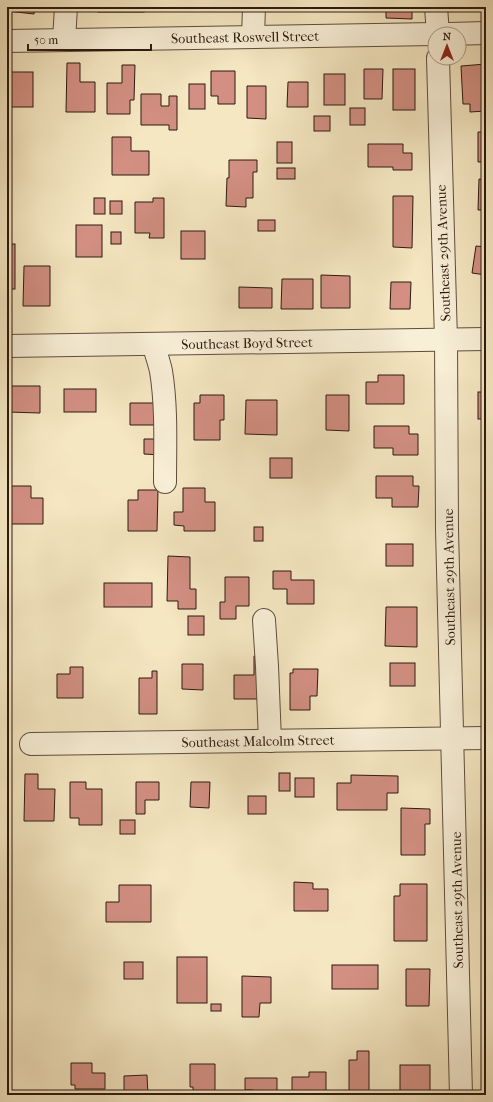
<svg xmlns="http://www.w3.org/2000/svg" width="493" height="1102" viewBox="0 0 493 1102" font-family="'IM FELL French Canon',serif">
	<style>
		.building { fill: #d28f82; stroke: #2d1a10 }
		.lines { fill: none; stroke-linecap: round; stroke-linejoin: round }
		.minor-casing { stroke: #5f4d3c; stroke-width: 24 }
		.minor { stroke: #f8efd7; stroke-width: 22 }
		.labels { text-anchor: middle; stroke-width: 4; stroke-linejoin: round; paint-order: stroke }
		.street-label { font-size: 14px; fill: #2d1a10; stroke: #f8efd7 }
	</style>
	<rect width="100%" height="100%" fill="#f5e7c2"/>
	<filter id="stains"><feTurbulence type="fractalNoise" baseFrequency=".005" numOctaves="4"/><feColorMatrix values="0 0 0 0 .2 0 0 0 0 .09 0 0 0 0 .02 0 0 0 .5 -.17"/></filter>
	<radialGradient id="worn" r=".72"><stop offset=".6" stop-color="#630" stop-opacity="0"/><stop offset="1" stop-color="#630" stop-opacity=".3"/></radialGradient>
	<g class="building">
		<polygon points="7,7 35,7 34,14 7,11"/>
		<rect x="98" y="7" width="46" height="5"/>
		<rect x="183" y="7" width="42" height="4"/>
		<rect x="288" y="7" width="22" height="4"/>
		<polygon points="386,7 412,7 412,19 386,18"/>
		<polygon points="67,63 80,63 80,82 95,82 95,112 66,112"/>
		<polygon points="486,64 486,111 470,112 470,104 463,104 461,66"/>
		<polygon points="122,65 135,65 134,100 130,100 130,114 107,114 107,83 122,83"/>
		<polygon points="364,69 383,69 382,99 364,99"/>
		<rect x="393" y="69" width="22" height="41"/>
		<polygon points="211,71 235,71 235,104 218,104 218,96 211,96"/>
		<rect x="9" y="72" width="24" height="35"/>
		<rect x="324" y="74" width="21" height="31"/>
		<polygon points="288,82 308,82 308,107 287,107"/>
		<rect x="189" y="84" width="16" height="25"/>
		<polygon points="247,86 266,86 266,119 247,118"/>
		<polygon points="141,94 161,94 161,106 169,106 169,96 177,96 177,130 169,130 169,125 141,125"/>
		<rect x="350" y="108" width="15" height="17"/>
		<rect x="314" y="116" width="16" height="15"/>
		<polygon points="478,132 486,132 486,170 484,170 485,162 478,162"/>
		<polygon points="112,137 131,137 131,151 149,151 149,175 112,175"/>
		<rect x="277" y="142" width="15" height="21"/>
		<polygon points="368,144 403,144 403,153 412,153 412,170 393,170 393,167 368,167"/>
		<polygon points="229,160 257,160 257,172 253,172 253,198 246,198 246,207 226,206 227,178 229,178"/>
		<rect x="277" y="168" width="18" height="11"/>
		<polygon points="479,179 486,180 486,210 478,210"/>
		<polygon points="393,196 413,196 412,248 393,247"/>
		<rect x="94" y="198" width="11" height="16"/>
		<polygon points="153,198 164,198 164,238 149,238 150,233 135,233 135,202 153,202"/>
		<rect x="110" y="201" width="12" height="13"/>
		<rect x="258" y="220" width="17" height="11"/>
		<rect x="76" y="225" width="26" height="32"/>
		<rect x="181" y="231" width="24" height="28"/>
		<rect x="111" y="232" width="10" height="12"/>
		<rect x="7" y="244" width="8" height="45"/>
		<polygon points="476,246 486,247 486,275 472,273"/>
		<polygon points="24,266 50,266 50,306 23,306"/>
		<polygon points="321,275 350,276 350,308 321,308"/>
		<polygon points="282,279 313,279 313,309 281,309"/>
		<polygon points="391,282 411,282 410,309 390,309"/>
		<polygon points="239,287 272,288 272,308 239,308"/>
		<polygon points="378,375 404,375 404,404 366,404 366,382 378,382"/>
		<polygon points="7,386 40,386 40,413 7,412"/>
		<rect x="64" y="389" width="32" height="23"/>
		<rect x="478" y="392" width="8" height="27"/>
		<polygon points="200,395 224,395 224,420 220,420 220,440 194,440 194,403 200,403"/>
		<polygon points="326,395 349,395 349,431 326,430"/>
		<polygon points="246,400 277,400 277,435 245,434"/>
		<polygon points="130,403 160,403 159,425 130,425"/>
		<polygon points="374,426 409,426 409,434 418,434 418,455 393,455 393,448 374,448"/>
		<polygon points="144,439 161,439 161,455 144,454"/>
		<rect x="270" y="458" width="22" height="20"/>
		<rect x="484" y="465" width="2" height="101"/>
		<polygon points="376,476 413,476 413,486 419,486 418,507 392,507 392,498 376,498"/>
		<polygon points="9,486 31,486 31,498 43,498 43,524 9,524"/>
		<polygon points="183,488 205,488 205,502 215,502 215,531 184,531 184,526 174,525 174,512 183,512"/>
		<polygon points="138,490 158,490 157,531 128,531 128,500 138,500"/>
		<rect x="254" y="527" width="9" height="14"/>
		<rect x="386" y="544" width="27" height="22"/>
		<polygon points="168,556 190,557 190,589 196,589 196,609 178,609 178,601 167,601"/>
		<polygon points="273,571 291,571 291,580 314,580 314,604 287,604 287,589 273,589"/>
		<polygon points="225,577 249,577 249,606 236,606 236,619 220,619 220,602 225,602"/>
		<rect x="104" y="583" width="48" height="24"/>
		<polygon points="386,607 417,607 417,647 385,646"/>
		<rect x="188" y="616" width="16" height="19"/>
		<polygon points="254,656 260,656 260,699 234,699 234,675 254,675"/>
		<rect x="390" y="663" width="25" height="23"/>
		<polygon points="182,664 203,664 203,690 182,689"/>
		<polygon points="70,667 83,667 83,698 57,698 57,674 70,674"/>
		<polygon points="293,669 318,669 317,696 310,696 310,710 290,710 290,673 293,673"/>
		<polygon points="152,671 157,671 157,714 139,714 139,678 152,678"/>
		<rect x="279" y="773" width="11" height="18"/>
		<polygon points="25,774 38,774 38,789 55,789 54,821 24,821"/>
		<polygon points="351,775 398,776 398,793 387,793 387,810 337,810 337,783 351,783"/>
		<rect x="295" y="778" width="19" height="19"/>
		<polygon points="70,782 86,782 86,789 102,789 102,825 79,825 79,818 70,818"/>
		<polygon points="136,782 159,782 159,800 145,800 145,814 136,814"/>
		<polygon points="191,782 210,782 209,808 190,807"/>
		<rect x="248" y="796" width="18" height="18"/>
		<polygon points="401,808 430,809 430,824 425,824 425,855 401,855"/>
		<rect x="120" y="820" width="15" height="14"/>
		<polygon points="294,882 313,883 313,889 328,889 328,911 294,911"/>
		<polygon points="400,884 427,884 427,941 394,941 394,896 400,896"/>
		<polygon points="119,885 151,885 151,922 106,922 106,902 119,902"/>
		<rect x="177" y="957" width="30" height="46"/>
		<rect x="124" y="962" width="19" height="17"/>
		<rect x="332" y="965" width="46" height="24"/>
		<polygon points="406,969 430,969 429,1006 406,1006"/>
		<polygon points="242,976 271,977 271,1003 260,1003 259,1017 242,1017"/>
		<rect x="211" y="1004" width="10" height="7"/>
		<polygon points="357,1051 369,1051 369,1095 349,1095 349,1060 357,1060"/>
		<polygon points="71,1063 92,1063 92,1073 105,1073 105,1089 75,1089 75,1085 71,1085"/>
		<polygon points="190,1064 215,1064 215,1095 193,1095 193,1087 190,1087"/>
		<rect x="400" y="1065" width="30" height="29"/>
		<polygon points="309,1072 326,1072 326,1095 304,1095 304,1093 292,1093 292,1077 309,1077"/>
		<polygon points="147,1075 148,1095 124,1095 124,1076"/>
		<polygon points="245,1078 277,1078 277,1095 253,1095 253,1090 245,1090"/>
	</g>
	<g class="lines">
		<defs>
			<g id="minor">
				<polyline points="436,7 438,34"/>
				<polyline points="449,34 486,33"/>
				<polyline points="253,37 254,7"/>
				<polyline points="64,40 66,7"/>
				<polyline points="7,41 435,34"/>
				<polyline points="438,58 446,340 447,529 461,1095"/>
				<path d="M153,344C156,353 159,362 161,371C167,408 165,446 165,482"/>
				<polyline points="7,346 486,339"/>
				<polyline points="264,620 267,666 270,741"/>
				<polyline points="31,744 486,738"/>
			</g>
		</defs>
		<use href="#minor" class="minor-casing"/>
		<use href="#minor" class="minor"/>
	</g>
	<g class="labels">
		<g class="street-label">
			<text transform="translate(245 37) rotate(-1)" y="5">Southeast Roswell Street</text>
			<text transform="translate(443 253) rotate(-92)" y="5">Southeast 29th Avenue</text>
			<text transform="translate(247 343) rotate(-1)" y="5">Southeast Boyd Street</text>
			<text transform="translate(449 577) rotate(-91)" y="5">Southeast 29th Avenue</text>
			<text transform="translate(258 741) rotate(-1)" y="5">Southeast Malcolm Street</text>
			<text transform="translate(457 900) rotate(-91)" y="5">Southeast 29th Avenue</text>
		</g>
	</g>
	<rect width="493" height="1102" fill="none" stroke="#f5e7c2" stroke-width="24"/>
	<rect x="8" y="8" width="477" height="1086" fill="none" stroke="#2d1a10" stroke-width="2"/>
	<rect x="12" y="12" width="469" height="1078" fill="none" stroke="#2d1a10"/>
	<g transform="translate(447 46)"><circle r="19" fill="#f8efd7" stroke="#a79a87"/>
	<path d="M0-3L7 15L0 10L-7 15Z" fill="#8f2418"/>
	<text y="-6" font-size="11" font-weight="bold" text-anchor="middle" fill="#2d1a10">N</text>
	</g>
	<path d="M28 44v6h123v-6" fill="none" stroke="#2d1a10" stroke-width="2"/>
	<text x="34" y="44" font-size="12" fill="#2d1a10" stroke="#f8efd7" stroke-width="3" paint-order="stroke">50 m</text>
	<rect width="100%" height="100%" filter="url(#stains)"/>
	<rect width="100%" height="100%" fill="url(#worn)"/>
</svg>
